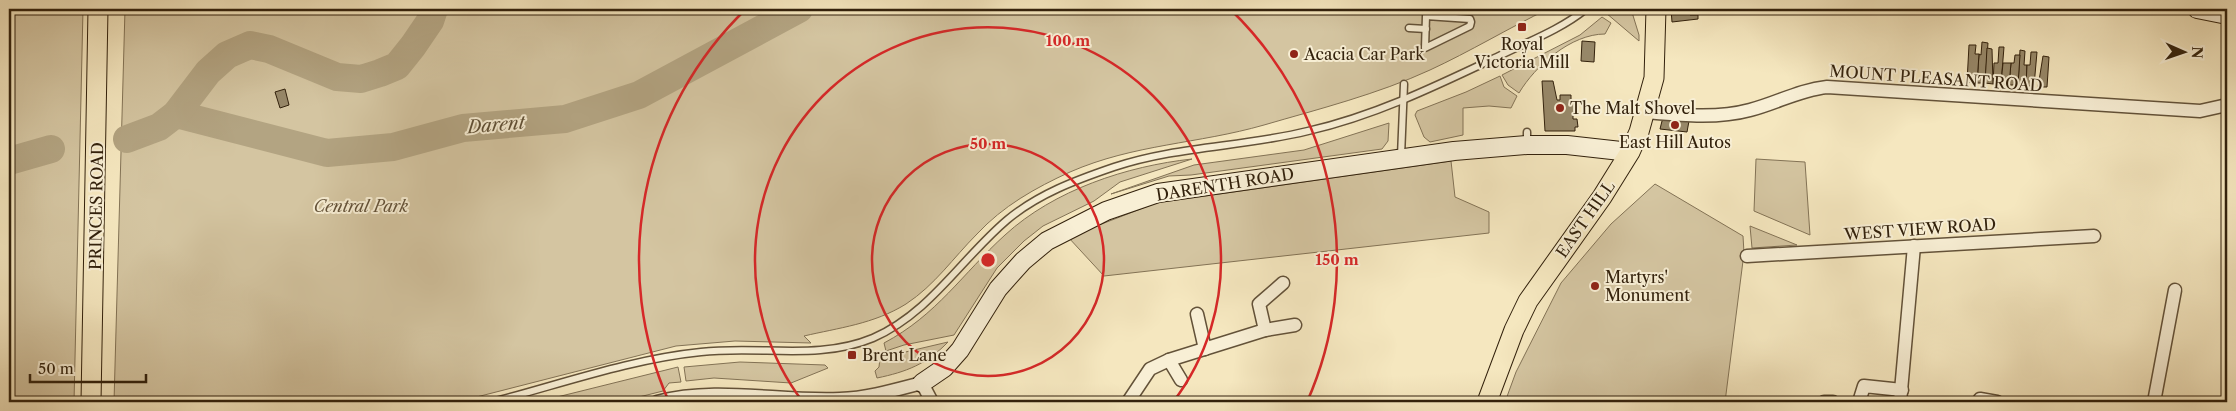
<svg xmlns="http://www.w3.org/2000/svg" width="2236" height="411" viewBox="0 0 2236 411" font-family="'Libre Caslon Text',serif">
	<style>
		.green { fill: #d4c5a1; stroke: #837356 }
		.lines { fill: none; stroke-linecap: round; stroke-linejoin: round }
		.river { stroke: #b3a482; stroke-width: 28 }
		.building { fill: #978869; stroke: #32210c }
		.lane-casing { stroke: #635239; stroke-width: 9 }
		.street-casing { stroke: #635239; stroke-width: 15 }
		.secondary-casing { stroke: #32210c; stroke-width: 20 }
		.primary-casing { stroke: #32210c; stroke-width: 21 }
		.lane { stroke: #f8efd5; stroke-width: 6 }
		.street { stroke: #f8efd5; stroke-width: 12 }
		.secondary { stroke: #f8efd5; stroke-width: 18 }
		.primary { stroke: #f5e7bf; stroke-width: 19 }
		.ring { fill: none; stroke: #d62828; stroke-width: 2.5 }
		.poi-dot { fill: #8f2418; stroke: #f8efd5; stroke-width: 2 }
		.labels { text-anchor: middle; stroke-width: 4; stroke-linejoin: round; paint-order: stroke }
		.poi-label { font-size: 16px; fill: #32210c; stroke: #f8efd5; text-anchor: start }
		.street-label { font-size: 16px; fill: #32210c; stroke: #f8efd5 }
		.park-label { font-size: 16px; font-style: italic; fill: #635239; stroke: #f8efd5 }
		.water-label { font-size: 18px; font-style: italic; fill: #5f4f35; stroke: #f8efd5 }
		.centre { fill: #d62828; stroke: #f8efd5; stroke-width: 2.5 }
		.ring-label { font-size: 15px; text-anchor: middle; font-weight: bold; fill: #d62828; stroke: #f8efd5; stroke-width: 4; stroke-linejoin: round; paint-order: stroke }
	</style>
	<rect width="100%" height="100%" fill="#f5e7bf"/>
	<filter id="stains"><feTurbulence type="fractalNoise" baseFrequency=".004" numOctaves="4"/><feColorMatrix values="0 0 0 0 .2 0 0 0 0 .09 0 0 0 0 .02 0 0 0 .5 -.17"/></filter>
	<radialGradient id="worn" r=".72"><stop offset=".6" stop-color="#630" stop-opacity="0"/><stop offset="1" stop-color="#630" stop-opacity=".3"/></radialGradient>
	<g class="green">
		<polygon points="9,9 83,9 74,402 9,402"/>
		<path d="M125,9H1548C1509,28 1469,52 1430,70C1378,94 1319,109 1264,125C1198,144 1134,144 1070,172C1035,188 1003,206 977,234C953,258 935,285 906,304C874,324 838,328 804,336L811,343L735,341L676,346L457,402H114Z"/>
		<polygon points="1609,9 1631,9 1639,35 1639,41 1606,13"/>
		<path d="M1602,17L1611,23L1605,34C1571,34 1535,66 1519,93L1508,85L1502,75L1580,35Z"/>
		<polygon points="1500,76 1504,87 1517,96 1511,108 1489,106 1463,108 1463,135 1430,142 1424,137 1415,115 1417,111 1466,92"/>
		<polygon points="1389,123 1388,141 1382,149 1191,175 1169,176 1111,194 1194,165 1304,150"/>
		<path d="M1192,159L1120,182L1094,201L1043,226L1024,241L997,268L954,335L904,345L886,351L884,343C937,315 962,274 1005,235C1054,190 1127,166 1192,159Z"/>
		<polygon points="1756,159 1805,162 1810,235 1754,211"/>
		<polygon points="1451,161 1455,197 1489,212 1489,233 1104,276 1068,237 1156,203"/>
		<polygon points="1655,184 1743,236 1744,253 1725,402 1505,402 1516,372 1561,283 1611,224"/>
		<polygon points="1750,226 1797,245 1752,248"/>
		<path d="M948,342C927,364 906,372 877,378L875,371L879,367L880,358Z"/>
		<polygon points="740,362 825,365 828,368 791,383 714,378 686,381 684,367"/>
		<polygon points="678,367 681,382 669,383 663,391 619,402 537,402"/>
	</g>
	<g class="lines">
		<g class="river">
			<polyline points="176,114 327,153 393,147 463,128 565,119 639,95 799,9"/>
			<polyline points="127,139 159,127 176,114 208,72 227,55 250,45 269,49 337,77 361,79 380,73 397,66 413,46 430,21 434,9"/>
			<polyline points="9,161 51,149"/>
		</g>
	</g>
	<g class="building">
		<polygon points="1671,9 1689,9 1690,15 1698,15 1698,19 1672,22"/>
		<polygon points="1925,9 1998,9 1998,13 1925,11"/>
		<polygon points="1582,41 1595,42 1594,62 1581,61"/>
		<polygon points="1982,42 1988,43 1985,83 1977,83 1979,54 1981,55"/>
		<polygon points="1969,45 1976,45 1975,54 1979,54 1977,83 1967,82"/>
		<polygon points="1999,47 2004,47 2001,84 1993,84 1994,63 1998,63"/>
		<polygon points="1987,48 1992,49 1993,84 1985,83"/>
		<polygon points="2020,50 2025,51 2024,65 2027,65 2026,86 2018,85"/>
		<polygon points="2031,52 2037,52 2034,86 2026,86 2027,65 2030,65"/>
		<polygon points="2015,55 2020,55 2018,85 2009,85 2011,63 2014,63"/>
		<polygon points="2043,56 2049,57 2047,87 2038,87"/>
		<polygon points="2003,63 2011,63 2009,85 2001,84"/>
		<polygon points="1542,81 1553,81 1557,100 1560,100 1560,95 1571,95 1571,102 1575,101 1576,112 1573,112 1573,119 1577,119 1578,127 1575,127 1575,131 1545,131"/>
		<polygon points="285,89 289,105 280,108 275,92"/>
		<polygon points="1666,118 1689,121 1687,132 1660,129 1662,121"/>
	</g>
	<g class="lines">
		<defs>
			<g id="lane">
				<polygon points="1426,16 1470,19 1471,22 1470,26 1425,48"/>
				<polyline points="1409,28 1426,29"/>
				<polyline points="1527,132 1527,144"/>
				<polyline points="1401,156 1404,84"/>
				<path d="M492,402C561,384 631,359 701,352C760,345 818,361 873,338C930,313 961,259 1007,220C1038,194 1076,180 1114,167C1177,146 1244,147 1308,131C1374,116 1436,86 1497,57C1527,42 1560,30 1586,9"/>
			</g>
			<g id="street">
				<path d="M1646,112C1680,115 1717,119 1750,110C1777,103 1799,90 1827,87L2200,111L2227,105"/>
				<polyline points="1747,256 2094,236"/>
				<polyline points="1197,314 1205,349"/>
				<polyline points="1265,330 1295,325"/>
				<polyline points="1169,360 1181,380"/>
				<polyline points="1980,399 1997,402"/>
				<path d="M657,402C718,386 779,402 840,399C868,398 895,390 922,383L932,402"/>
				<polyline points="1128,402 1150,369 1169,360 1265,330 1259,304 1283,283"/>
				<polyline points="1824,402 1833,402"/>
				<polyline points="1859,402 1864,386 1902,390"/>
				<polyline points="1900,402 1914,246"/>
				<polyline points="2154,402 2175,290"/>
			</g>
			<g id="secondary">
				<polyline points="2197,9 2227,15"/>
				<polyline points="922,383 944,368 960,350 998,289 1023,261 1047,241 1106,211 1158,193 1454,151 1527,145 1567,145 1630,152"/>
			</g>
			<g id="primary">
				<polyline points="91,402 98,9"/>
				<polyline points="1487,402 1514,330 1528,301 1602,197 1630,152 1639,132 1654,78 1656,9"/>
			</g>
		</defs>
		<use href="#lane" class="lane-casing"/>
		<use href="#street" class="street-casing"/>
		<use href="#secondary" class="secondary-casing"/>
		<use href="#primary" class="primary-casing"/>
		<use href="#lane" class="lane"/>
		<use href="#street" class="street"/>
		<use href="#secondary" class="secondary"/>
		<use href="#primary" class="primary"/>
	</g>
	<g class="ring">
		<circle cx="988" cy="260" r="116"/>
		<path d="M803 402A233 233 0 1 1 1173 402"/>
		<path d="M669 402A349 349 0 0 1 746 9M1230 9A349 349 0 0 1 1307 402"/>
	</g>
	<g class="poi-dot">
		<rect x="1517" y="22" width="10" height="10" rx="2.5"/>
		<circle cx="1294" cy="54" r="5"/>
		<circle cx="1560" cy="108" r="5"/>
		<circle cx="1675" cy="125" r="5"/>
		<circle cx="1595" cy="286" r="5"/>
		<rect x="847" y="350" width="10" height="10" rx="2.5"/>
	</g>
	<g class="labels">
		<g class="poi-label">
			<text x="1522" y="50" text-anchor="middle">Royal<tspan x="1522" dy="18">Victoria Mill</tspan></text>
			<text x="1304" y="60">Acacia Car Park</text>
			<text x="1570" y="114">The Malt Shovel</text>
			<text x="1675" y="148" text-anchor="middle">East Hill Autos</text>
			<text x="1605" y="283">Martyrs'<tspan x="1605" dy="18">Monument</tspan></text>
			<text x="862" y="361">Brent Lane</text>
		</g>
		<g class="street-label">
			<text transform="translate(1936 78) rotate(4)" y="6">MOUNT PLEASANT ROAD</text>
			<text transform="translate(1225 184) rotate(-9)" y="6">DARENTH ROAD</text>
			<text transform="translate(96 206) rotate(-89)" y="6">PRINCES ROAD</text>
			<text transform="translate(1585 219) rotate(-55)" y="6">EAST HILL</text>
			<text transform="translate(1920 229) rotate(-4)" y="6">WEST VIEW ROAD</text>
		</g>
		<g class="park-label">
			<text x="361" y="212">Central Park</text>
		</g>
		<g class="water-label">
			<text transform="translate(496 125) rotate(-5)" y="6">Darent</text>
		</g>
	</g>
	<circle cx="988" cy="260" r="8" class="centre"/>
	<g class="ring-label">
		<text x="1068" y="46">100 m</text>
		<text x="988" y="149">50 m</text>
		<text x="1337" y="265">150 m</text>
	</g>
	<rect width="2236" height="411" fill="none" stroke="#f5e7bf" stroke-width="30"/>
	<rect x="10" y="10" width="2216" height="391" fill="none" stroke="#32210c" stroke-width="2.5"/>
	<rect x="15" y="15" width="2206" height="381" fill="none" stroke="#32210c"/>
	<g transform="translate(2184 52) rotate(92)" stroke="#f8efd5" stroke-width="4" paint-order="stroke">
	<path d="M0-4L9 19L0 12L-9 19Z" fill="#32210c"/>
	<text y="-8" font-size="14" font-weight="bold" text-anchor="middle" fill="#32210c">N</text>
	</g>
	<path d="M30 374v8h116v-8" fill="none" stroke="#32210c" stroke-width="2.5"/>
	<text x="38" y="374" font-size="15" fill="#32210c" stroke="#f8efd5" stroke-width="4" paint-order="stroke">50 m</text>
	<rect width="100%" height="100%" filter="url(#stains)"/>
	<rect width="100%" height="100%" fill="url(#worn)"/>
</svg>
